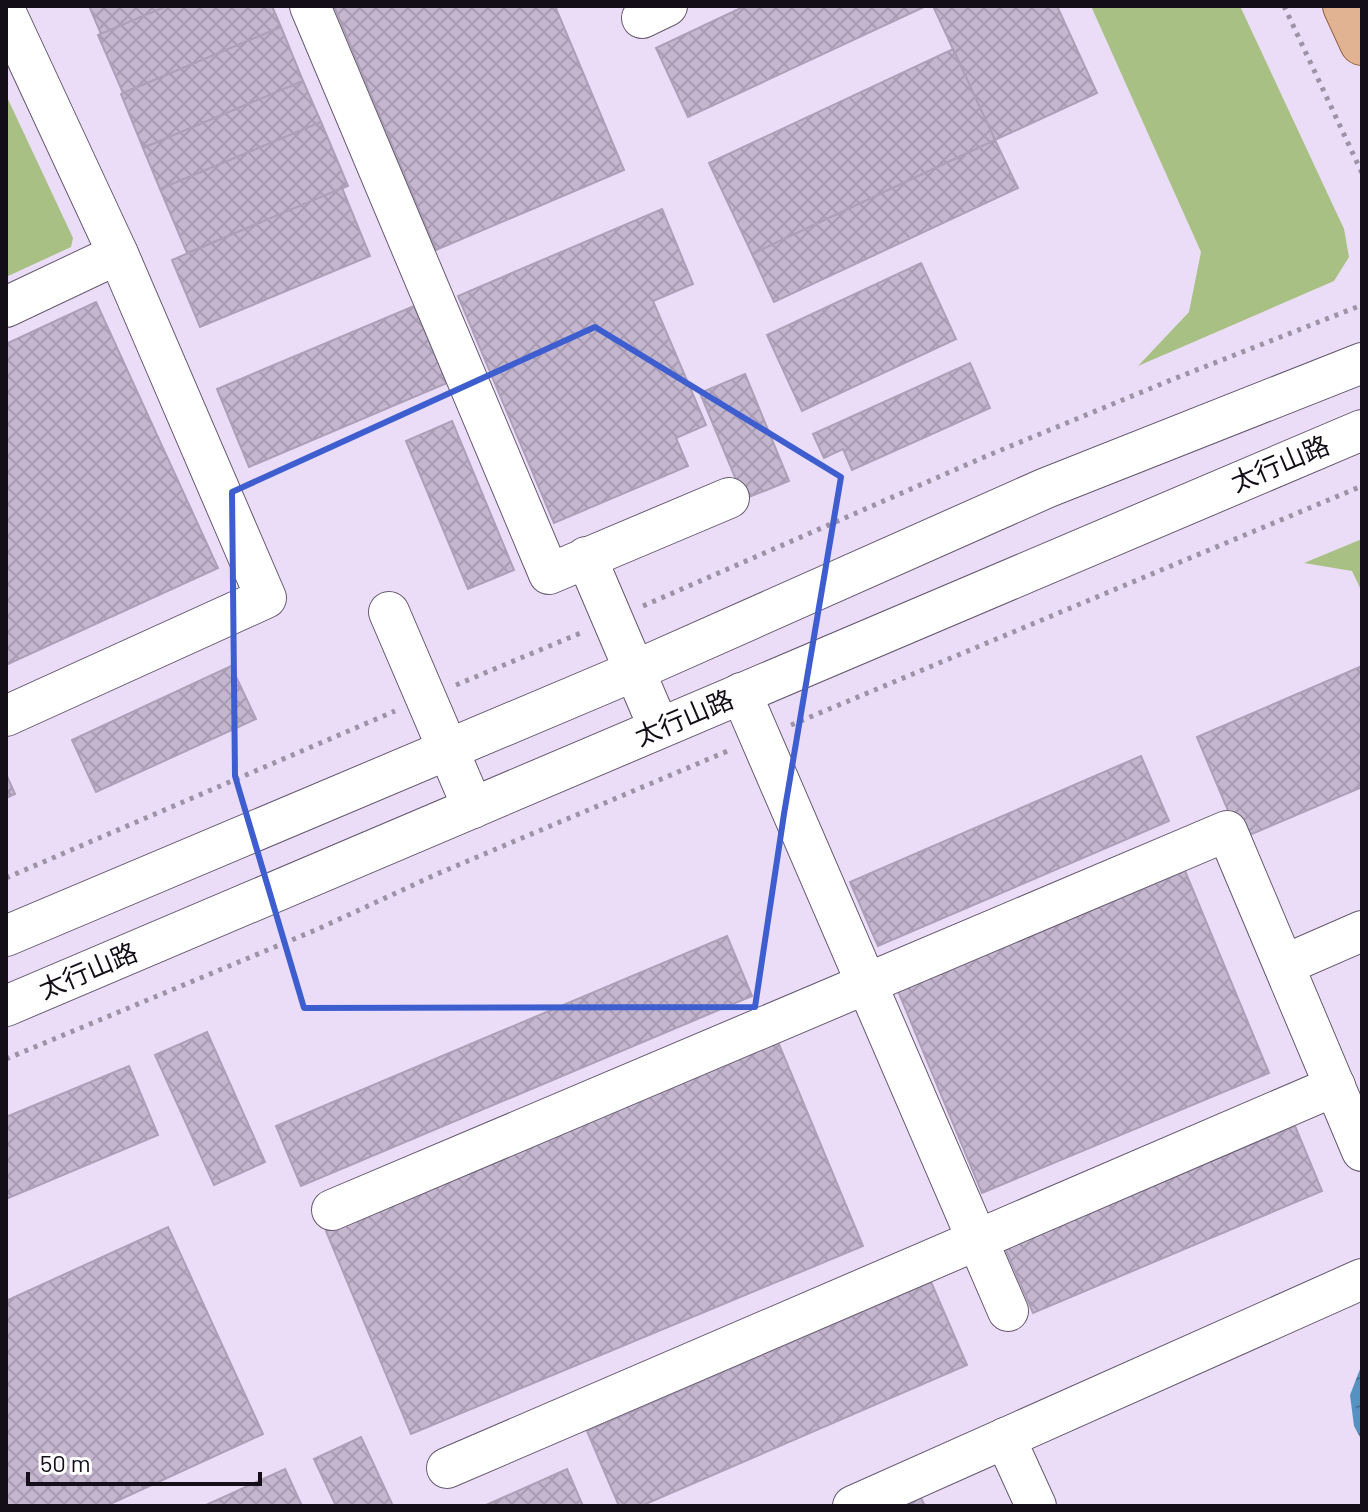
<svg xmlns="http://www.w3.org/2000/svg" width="1368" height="1512" viewBox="0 0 1368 1512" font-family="Barlow,'Noto Sans SC',sans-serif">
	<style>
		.grass { fill: #a8c083 }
		.water { fill: url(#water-ripples) }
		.building { fill: url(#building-cross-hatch); stroke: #ac9fb7; stroke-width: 2 }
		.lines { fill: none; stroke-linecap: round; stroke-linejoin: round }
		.minor-casing { stroke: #665a70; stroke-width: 42 }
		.major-casing { stroke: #8c5838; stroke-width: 46 }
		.path { stroke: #9d92a6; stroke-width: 5; stroke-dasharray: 4 6; stroke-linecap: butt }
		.minor { stroke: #fff; stroke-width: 40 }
		.major { stroke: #e1b392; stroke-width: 44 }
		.marked { fill: none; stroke: #3e5ed0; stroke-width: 6; stroke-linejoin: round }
		.labels { text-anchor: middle; stroke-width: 6; stroke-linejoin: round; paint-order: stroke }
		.street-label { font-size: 26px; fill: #130e17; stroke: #fff }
	</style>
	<defs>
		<pattern id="water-ripples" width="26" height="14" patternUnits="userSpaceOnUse" patternTransform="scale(2)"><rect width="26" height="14" fill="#5591c1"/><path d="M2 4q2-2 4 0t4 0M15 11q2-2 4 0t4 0" fill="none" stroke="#45759c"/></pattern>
		<pattern id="building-cross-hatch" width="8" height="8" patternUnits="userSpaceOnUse" patternTransform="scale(2)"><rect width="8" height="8" fill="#c4b6cf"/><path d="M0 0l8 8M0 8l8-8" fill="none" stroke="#a89bb1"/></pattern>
	</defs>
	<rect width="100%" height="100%" fill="#ebddf7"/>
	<g class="grass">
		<polygon points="1091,6 1240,6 1344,229 1349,257 1334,281 1138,366 1189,312 1201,252"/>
		<polygon points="6,95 73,238 71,247 6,277"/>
		<polygon points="1362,539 1362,592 1352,571 1304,563"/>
	</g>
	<polygon class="water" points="1362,1364 1362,1441 1354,1426 1350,1395"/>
	<g class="building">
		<polygon points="89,6 167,6 101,34"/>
		<polygon points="167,6 272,6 281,27 123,93 98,35"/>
		<polygon points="334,6 555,6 624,170 436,250"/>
		<polygon points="745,6 926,6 688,117 656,48"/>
		<polygon points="933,6 1057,6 1097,93 995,140"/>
		<polygon points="281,27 303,81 143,148 121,94"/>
		<polygon points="953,49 995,140 752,254 709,163"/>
		<polygon points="303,81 321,122 160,189 143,148"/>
		<polygon points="321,122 348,186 187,253 160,189"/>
		<polygon points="995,140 1018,188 774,302 752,254"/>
		<polygon points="342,188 370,256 200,327 172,260"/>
		<polygon points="662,209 693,284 653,301 706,425 676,438 688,466 554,523 458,296"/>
		<polygon points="921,263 956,339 802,411 767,335"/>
		<polygon points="96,302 218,568 6,665 6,344"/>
		<polygon points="414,306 447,383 249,467 217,389"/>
		<polygon points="970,363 990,408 852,470 843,449 824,458 813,434"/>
		<polygon points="745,374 789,481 744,499 700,393"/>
		<polygon points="452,421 514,570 468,589 406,441"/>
		<polygon points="231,666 256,719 96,792 72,740"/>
		<polygon points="1362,666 1362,787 1240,839 1197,737"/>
		<polygon points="1141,756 1169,821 878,946 850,882"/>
		<polygon points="6,774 15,794 6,798"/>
		<polygon points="1185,871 1269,1073 982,1193 898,991"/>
		<polygon points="727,936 752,996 301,1186 276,1126"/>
		<polygon points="207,1032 265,1162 214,1185 155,1055"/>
		<polygon points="778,1042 863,1246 411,1434 326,1231"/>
		<polygon points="129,1066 158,1135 6,1199 6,1117"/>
		<polygon points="1295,1126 1322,1191 1033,1313 1005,1248"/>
		<polygon points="168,1227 263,1434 106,1506 6,1506 6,1301"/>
		<polygon points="931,1282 967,1365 641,1506 619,1506 587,1431"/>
		<polygon points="361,1437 393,1506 336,1506 314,1459"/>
		<polygon points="285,1469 302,1506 204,1506"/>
		<polygon points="567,1469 583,1506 484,1506"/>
		<polygon points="917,1490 925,1506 882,1506"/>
	</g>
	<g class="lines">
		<defs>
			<g id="minor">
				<polyline points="310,6 549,574 729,498"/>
				<polyline points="6,13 118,254 266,598 6,716"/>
				<polyline points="642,18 667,6"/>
				<polyline points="6,307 118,254"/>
				<polyline points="586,557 659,728"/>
				<polyline points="389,612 473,808"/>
				<polyline points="741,693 1008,1311"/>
				<polyline points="6,936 634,671 1046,488 1362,363"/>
				<polyline points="1284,965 1362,931"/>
				<polyline points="6,1006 1362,430"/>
				<polyline points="332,1210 1227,831 1362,1151"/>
				<polyline points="1005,1438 1036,1506"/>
				<polyline points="447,1468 1335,1086"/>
				<polyline points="853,1506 1362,1279"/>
			</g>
			<polyline id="major" points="1345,6 1362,43"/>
		</defs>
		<use href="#minor" class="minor-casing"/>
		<use href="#major" class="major-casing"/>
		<g class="path">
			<polyline points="1284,6 1362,173"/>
			<polyline points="643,606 989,455 1171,380 1362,305"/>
			<polyline points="456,685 583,632"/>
			<polyline points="791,725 1362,486"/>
			<polyline points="6,878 395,711"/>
			<polyline points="6,1059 318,929 437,874 730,750"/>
		</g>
		<use href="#minor" class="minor"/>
		<use href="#major" class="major"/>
	</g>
	<path class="marked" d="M595,327L841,477L784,814L755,1007L304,1008L235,776L232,492Z"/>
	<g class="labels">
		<g class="street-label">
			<text transform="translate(1280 464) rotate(-23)" y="9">太行山路</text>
			<text transform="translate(684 718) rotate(-23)" y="9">太行山路</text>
			<text transform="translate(88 971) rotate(-23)" y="9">太行山路</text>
		</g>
	</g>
	<rect width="1368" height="1512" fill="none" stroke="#130e17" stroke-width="16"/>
	<path d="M28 1472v12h232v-12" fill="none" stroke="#130e17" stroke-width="4"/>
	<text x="40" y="1472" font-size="24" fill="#130e17" stroke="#ffffff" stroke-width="6" paint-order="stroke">50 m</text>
</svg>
